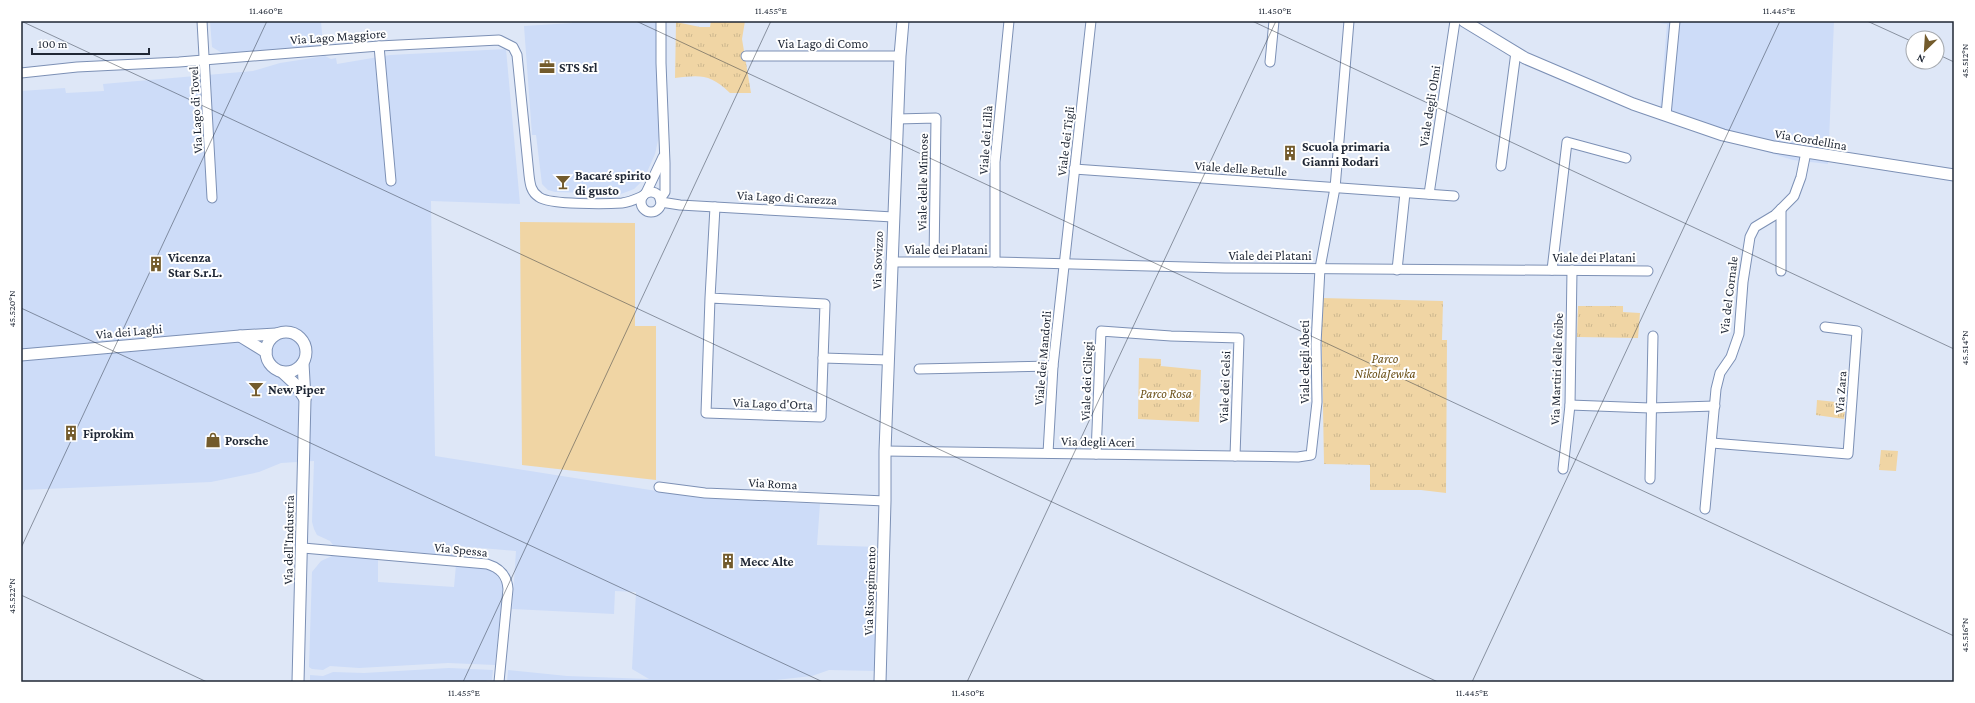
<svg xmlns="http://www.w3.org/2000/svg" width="1975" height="703" viewBox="0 0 1975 703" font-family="'Crimson Pro',serif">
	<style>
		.built { fill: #cddcf8 }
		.park { fill: url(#park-tufts) }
		.pitch { fill: #f0d5a4 }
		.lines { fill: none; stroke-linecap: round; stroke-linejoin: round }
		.minor-casing { stroke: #7c90b5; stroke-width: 11 }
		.tertiary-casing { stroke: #7c90b5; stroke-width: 13 }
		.minor { stroke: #fff; stroke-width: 9 }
		.tertiary { stroke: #fff; stroke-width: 11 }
		.ticks { fill: none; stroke: #1f2735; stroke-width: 1; stroke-opacity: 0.45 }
		.labels { text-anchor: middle; stroke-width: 4; stroke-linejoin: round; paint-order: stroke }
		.street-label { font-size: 13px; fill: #1f2735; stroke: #fff }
		.poi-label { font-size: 13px; font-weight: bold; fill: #1f2735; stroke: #fff; text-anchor: start }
		.park-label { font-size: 13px; font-style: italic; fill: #6d521a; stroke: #fff }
		.neatline { fill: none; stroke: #1f2735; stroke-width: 1.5 }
		.ticks-label { font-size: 10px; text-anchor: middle; fill: #1f2735 }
	</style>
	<defs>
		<pattern id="park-tufts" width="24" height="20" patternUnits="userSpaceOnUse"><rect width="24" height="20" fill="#f0d5a4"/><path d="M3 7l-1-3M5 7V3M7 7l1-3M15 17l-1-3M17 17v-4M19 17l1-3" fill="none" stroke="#cdb78e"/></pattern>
	</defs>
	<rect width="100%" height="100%" fill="#dee7f7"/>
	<g class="built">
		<polygon points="210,21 321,21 323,47 222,53 212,47"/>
		<polygon points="572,21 657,21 659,136 655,154 644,179 634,189 621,194 555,192 548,190 542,184 536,135 532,135 524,26 572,23"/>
		<polygon points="1644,21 1834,21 1828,164 1793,160 1659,120 1667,24"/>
		<polygon points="506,49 520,204 431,201 435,456 701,498 820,504 817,545 879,547 876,671 829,670 812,676 758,682 507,682 508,670 567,676 649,679 632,669 636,592 615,591 614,614 512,609 516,551 458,546 456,556 333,545 330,541 317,535 314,529 312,522 314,461 281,463 259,472 211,482 21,490 21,91 65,88 66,93 104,91 103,84 253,71 280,63 325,56 331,59 336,58 337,64 390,55"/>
		<polygon points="334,555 378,559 378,582 454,587 456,565 485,567 492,570 499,578 503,586 495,665 448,663 359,668 330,666 323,670 312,669 309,667 312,572 321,561"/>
		<polygon points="449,668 493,670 492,680 487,680 486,682 310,682 310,675 323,676 333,672 364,673"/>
	</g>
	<g class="park">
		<path d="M711,21H745L742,39L751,93H730C710,74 701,75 675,78L676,22L700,27H710Z"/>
		<polygon points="1321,298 1443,301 1442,340 1447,340 1446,493 1421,490 1370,490 1370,465 1324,464"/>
		<polygon points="1578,306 1623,306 1623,312 1640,313 1638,338 1577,337"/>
		<polygon points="1139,358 1161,359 1161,366 1201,370 1199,422 1138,419"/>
		<polygon points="1817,400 1846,403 1844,419 1816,415"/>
		<polygon points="1881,450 1898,451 1896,471 1879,470"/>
	</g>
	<polygon class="pitch" points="520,222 635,223 635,326 656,326 656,480 522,465"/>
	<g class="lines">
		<defs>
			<g id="minor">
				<polyline points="202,21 212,198"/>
				<polyline points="379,46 391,181"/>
				<polyline points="746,56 900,56"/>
				<polyline points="1270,62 1274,21"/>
				<path d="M21,73L77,67L179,62L379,46L499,40L513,47L517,55L529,175C530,184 531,192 539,197C549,205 608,204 622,203C630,202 636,199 643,196"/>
				<polyline points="1666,115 1675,21"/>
				<polyline points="897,119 936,118 934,261"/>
				<polyline points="1501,166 1516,52"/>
				<polyline points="1074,169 1454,196"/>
				<circle cx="651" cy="202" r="10"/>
				<polyline points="646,193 663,157"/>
				<polyline points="1429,194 1455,21"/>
				<polyline points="660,199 665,192 665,163 661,63 661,21"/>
				<polyline points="661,202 680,205 893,217"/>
				<polyline points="1781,209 1781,271"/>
				<polyline points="891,262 995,262 1225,268 1648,271"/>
				<polyline points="995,262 995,162 1009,21"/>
				<polyline points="1397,270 1405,193"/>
				<polyline points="1552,270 1567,142 1626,158"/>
				<polyline points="710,298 825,304 821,417 706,413 710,298 715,207"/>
				<polyline points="823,358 888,360"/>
				<polyline points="919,369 1053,366"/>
				<polyline points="1570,405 1650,408 1715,406"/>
				<polyline points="1712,443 1848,454 1857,331 1825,327"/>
				<polyline points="885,451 1298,457 1311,455 1317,402 1316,344 1320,268 1335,188 1349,21"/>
				<polyline points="1048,453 1053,366 1091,21"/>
				<polyline points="1096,454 1101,331 1171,336 1239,338 1235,456"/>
				<polyline points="1563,469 1570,405 1572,270"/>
				<polyline points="1650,479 1653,336"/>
				<polyline points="659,487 705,493 885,501"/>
				<polyline points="1705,509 1716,389 1720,373 1731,357 1739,334 1743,282 1750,237 1755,227 1775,215 1794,196 1801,177 1806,152"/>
				<path d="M303,548L487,564C500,568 507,575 508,589L499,682"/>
			</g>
			<g id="tertiary">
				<polyline points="1464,21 1525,58 1633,104 1723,135 1774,147 1954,175"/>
				<circle cx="286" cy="352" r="20"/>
				<polyline points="240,336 266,352"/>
				<polyline points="21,355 240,336 276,334"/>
				<polyline points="282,372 295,384 305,399"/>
				<polyline points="298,682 305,399 303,363"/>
				<polyline points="880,682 885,501 885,451 900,56 903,21"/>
			</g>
		</defs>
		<use href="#minor" class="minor-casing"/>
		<use href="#tertiary" class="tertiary-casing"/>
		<use href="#minor" class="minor"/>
		<use href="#tertiary" class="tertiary"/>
	</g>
	<path class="ticks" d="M21,21L1438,682M636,21L1954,636M1252,21L1954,349M1867,21L1913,42M1937,54L1954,62M21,308L823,682M21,548L267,21M21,595L207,682M463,682L771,21M967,682L1276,21M1472,682L1780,21"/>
	<defs>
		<symbol id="office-bare" viewBox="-9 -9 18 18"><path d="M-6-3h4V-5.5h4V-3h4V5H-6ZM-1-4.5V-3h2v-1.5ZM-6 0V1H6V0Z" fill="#735b2c" stroke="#fff" stroke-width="2.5" paint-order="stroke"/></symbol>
		<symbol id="building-bare" viewBox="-9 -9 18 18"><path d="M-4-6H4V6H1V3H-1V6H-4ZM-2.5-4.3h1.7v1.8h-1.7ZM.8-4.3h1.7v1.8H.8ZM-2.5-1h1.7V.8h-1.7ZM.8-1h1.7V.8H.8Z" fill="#735b2c" stroke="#fff" stroke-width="2.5" paint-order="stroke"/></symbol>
		<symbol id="bar-bare" viewBox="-9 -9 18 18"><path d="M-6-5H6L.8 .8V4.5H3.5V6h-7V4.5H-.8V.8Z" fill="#735b2c" stroke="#fff" stroke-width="2.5" paint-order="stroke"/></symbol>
		<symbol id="shop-bare" viewBox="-9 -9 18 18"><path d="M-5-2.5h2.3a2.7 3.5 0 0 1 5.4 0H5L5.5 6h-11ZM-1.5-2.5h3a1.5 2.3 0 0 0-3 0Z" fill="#735b2c" stroke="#fff" stroke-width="2.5" paint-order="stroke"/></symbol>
	</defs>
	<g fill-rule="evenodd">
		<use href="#office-bare" x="536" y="56" width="22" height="22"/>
		<use href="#building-bare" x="1279" y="142" width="22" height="22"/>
		<use href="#bar-bare" x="552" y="171" width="22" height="22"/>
		<use href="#building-bare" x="145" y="253" width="22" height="22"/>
		<use href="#bar-bare" x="245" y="378" width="22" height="22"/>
		<use href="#building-bare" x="60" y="422" width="22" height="22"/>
		<use href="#shop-bare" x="202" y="429" width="22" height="22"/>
		<use href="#building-bare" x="717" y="550" width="22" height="22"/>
	</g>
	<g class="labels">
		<g class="street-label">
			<text transform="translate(338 36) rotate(-4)" y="5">Via Lago Maggiore</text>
			<text x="823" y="48">Via Lago di Como</text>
			<text transform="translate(1429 106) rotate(-81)" y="5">Viale degli Olmi</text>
			<text transform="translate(195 110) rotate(-93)" y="5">Via Lago di Tovel</text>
			<text transform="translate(1811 139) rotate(10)" y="5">Via Cordellina</text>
			<text transform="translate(985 140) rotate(-86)" y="5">Viale dei Lillà</text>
			<text transform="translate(1065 141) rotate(-83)" y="5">Viale dei Tigli</text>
			<text transform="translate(1241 168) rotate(4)" y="5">Viale delle Betulle</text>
			<text transform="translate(922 182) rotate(-89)" y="5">Viale delle Mimose</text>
			<text transform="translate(787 197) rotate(3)" y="5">Via Lago di Carezza</text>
			<text x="946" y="254">Viale dei Platani</text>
			<text x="1270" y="260">Viale dei Platani</text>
			<text x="1594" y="262">Viale dei Platani</text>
			<text transform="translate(877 260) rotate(-88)" y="5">Via Sovizzo</text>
			<text transform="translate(1728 295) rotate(-83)" y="5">Via del Cornale</text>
			<text transform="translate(129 331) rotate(-5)" y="5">Via dei Laghi</text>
			<text transform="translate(1042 358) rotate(-85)" y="5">Viale dei Mandorli</text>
			<text transform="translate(1304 362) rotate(-90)" y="5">Viale degli Abeti</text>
			<text transform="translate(1556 369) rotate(-88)" y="5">Via Martiri delle foibe</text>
			<text transform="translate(1086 381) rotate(-88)" y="5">Viale dei Ciliegi</text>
			<text transform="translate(1224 387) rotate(-88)" y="5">Viale dei Gelsi</text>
			<text transform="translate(1840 392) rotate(-86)" y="5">Via Zara</text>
			<text transform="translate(773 403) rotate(2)" y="5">Via Lago d'Orta</text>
			<text transform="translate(1098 441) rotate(1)" y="5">Via degli Aceri</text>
			<text transform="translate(773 483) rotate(3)" y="5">Via Roma</text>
			<text transform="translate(288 540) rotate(-89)" y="5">Via dell'Industria</text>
			<text transform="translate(461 549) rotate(6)" y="5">Via Spessa</text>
			<text transform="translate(869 591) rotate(-88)" y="5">Via Risorgimento</text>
		</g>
		<g class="poi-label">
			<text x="559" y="72">STS Srl</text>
			<text x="1302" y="151">Scuola primaria<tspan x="1302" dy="15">Gianni Rodari</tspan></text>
			<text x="575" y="180">Bacaré spirito<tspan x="575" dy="15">di gusto</tspan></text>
			<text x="168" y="262">Vicenza<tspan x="168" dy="15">Star S.r.L.</tspan></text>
			<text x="268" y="394">New Piper</text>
			<text x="83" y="438">Fiprokim</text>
			<text x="225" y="445">Porsche</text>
			<text x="740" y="566">Mecc Alte</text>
		</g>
		<g class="park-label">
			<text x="1385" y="363">Parco<tspan x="1385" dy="15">NikolaJewka</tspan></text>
			<text x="1166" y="398">Parco Rosa</text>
		</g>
	</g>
	<rect width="1975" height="703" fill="none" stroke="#ffffff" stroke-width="44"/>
	<g transform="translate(1925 50) rotate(205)"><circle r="19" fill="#ffffff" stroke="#a5a9ae"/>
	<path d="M0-3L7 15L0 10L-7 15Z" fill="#735b2c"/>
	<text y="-6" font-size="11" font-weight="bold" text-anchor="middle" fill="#1f2735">N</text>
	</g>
	<path d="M32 48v6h117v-6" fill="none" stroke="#1f2735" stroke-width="2"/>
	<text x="38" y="48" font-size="12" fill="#1f2735" stroke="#ffffff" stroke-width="3" paint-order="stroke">100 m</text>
	<rect x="22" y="22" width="1931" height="659" class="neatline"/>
	<g class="ticks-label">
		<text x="266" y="14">11.460°E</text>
		<text x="771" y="14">11.455°E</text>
		<text x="1275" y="14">11.450°E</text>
		<text x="1779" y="14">11.445°E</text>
		<text transform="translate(1964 61) rotate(-90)" y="4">45.512°N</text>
		<text transform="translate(11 309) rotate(-90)" y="4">45.520°N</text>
		<text transform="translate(1964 348) rotate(-90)" y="4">45.514°N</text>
		<text transform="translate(11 596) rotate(-90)" y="4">45.522°N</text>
		<text transform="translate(1964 635) rotate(-90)" y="4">45.516°N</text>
		<text x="464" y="696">11.455°E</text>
		<text x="968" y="696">11.450°E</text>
		<text x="1472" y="696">11.445°E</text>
	</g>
</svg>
